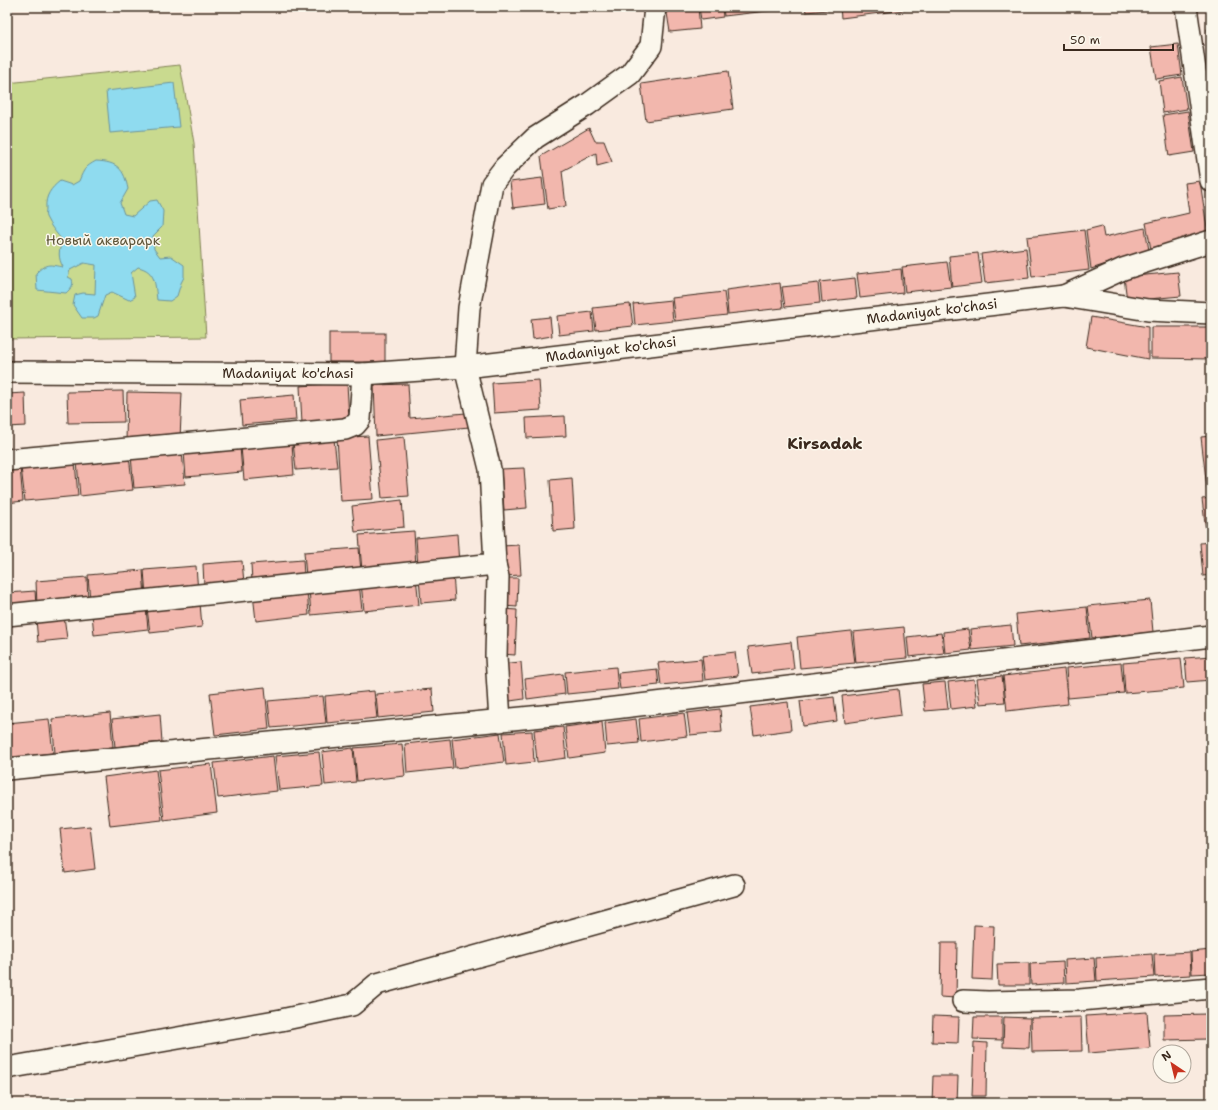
<svg xmlns="http://www.w3.org/2000/svg" width="1218" height="1110" viewBox="0 0 1218 1110" font-family="'Shantell Sans',sans-serif">
	<style>
		.green { fill: #c9da8f; stroke: #828256 }
		.water { fill: #8fdbef; stroke: #6d949b }
		.building { fill: #f2b7ad; stroke: #3b2a1e }
		.lines { fill: none; stroke-linecap: round; stroke-linejoin: round }
		.minor-casing { stroke: #3b2a1e; stroke-width: 24 }
		.minor { stroke: #fbf7ec; stroke-width: 21 }
		.labels { text-anchor: middle; stroke-width: 3; stroke-linejoin: round; paint-order: stroke }
		.park-label { font-size: 14px; fill: #5e563a; stroke: #fbf7ec }
		.street-label { font-size: 14px; fill: #3b2a1e; stroke: #fbf7ec }
		.quarter-label { font-size: 16px; font-weight: bold; fill: #3b2a1e; stroke: #fbf7ec }
	</style>
	<rect width="100%" height="100%" fill="#f9eadf"/>
	<filter id="ink" filterUnits="userSpaceOnUse"><feTurbulence type="fractalNoise" baseFrequency=".025" numOctaves="2"/><feDisplacementMap in="SourceGraphic" scale="8" xChannelSelector="R" yChannelSelector="G"/><feConvolveMatrix kernelMatrix="1 2 1 2 8 2 1 2 1" color-interpolation-filters="sRGB"/></filter>
	<g filter="url(#ink)">
		<polygon class="green" points="180,65 194,143 206,337 7,339 7,83"/>
		<g class="water">
			<polygon points="174,83 179,127 110,133 106,91"/>
			<path d="M96,161C118,162 124,169 128,189L120,203L124,214L133,216L150,201L157,200L163,211L162,227L153,236L154,249L160,257L171,256L184,265V277L181,283L177,296L170,301L157,300C155,284 156,271 138,267L131,273L135,297L129,300L112,292L105,295L98,316L94,318H82L73,305L75,295L83,293L95,294L96,265L84,263L70,270L68,277L72,279C74,286 71,288 66,293L37,290L36,273C47,262 50,265 63,267C58,258 58,250 63,241C57,234 50,226 46,217C45,215 46,211 46,208C45,196 51,188 60,181L72,185L79,181C84,169 85,167 96,161Z"/>
		</g>
		<g class="building">
			<polygon points="666,7 698,7 700,29 670,32"/>
			<polygon points="699,7 722,7 723,17 701,20"/>
			<polygon points="723,7 776,7 776,10 724,16"/>
			<polygon points="805,7 838,7 838,9 806,12"/>
			<polygon points="840,7 920,7 920,8 841,18"/>
			<polygon points="1207,29 1211,29 1211,54 1210,54"/>
			<polygon points="1178,44 1182,75 1156,79 1151,47"/>
			<polygon points="728,71 733,109 646,121 641,84"/>
			<polygon points="1182,77 1187,109 1163,113 1159,81"/>
			<polygon points="1188,111 1194,152 1169,156 1163,115"/>
			<polygon points="589,128 595,141 604,141 612,162 597,166 596,153 562,171 566,206 548,209 541,156"/>
			<polygon points="542,178 545,204 513,208 510,182"/>
			<polygon points="1200,181 1208,235 1151,249 1146,223 1189,213 1185,183"/>
			<polygon points="1102,226 1104,237 1145,228 1149,250 1091,269 1086,230"/>
			<polygon points="1084,230 1089,270 1032,277 1027,237"/>
			<polygon points="1026,248 1029,278 985,283 981,254"/>
			<polygon points="978,253 982,283 952,287 949,256"/>
			<polygon points="947,262 951,287 905,292 902,267"/>
			<polygon points="901,269 903,293 860,298 857,274"/>
			<polygon points="1178,272 1181,296 1127,301 1124,277"/>
			<polygon points="855,278 857,298 822,302 820,282"/>
			<polygon points="780,283 783,308 728,314 726,290"/>
			<polygon points="818,283 820,303 785,307 782,287"/>
			<polygon points="724,292 727,315 675,321 672,298"/>
			<polygon points="671,300 673,321 635,325 633,304"/>
			<polygon points="630,304 633,326 596,330 593,308"/>
			<polygon points="592,312 594,331 559,335 557,316"/>
			<polygon points="550,317 552,336 533,339 531,319"/>
			<polygon points="1091,317 1148,327 1148,359 1086,347"/>
			<polygon points="1151,327 1211,327 1211,359 1151,358"/>
			<rect x="329" y="333" width="56" height="29"/>
			<polygon points="539,380 541,410 494,413 492,383"/>
			<polygon points="347,383 349,420 302,423 300,386"/>
			<polygon points="408,384 410,418 466,413 469,427 376,436 374,385"/>
			<polygon points="123,391 124,422 68,423 67,392"/>
			<polygon points="127,392 182,393 180,439 126,443"/>
			<polygon points="25,393 26,426 7,427 7,394"/>
			<polygon points="294,395 296,420 242,425 240,400"/>
			<polygon points="565,416 566,436 527,438 526,418"/>
			<polygon points="368,436 373,499 341,501 337,438"/>
			<polygon points="1211,436 1211,496 1208,497 1201,437"/>
			<polygon points="404,437 409,496 382,498 376,440"/>
			<polygon points="334,439 337,467 296,470 293,442"/>
			<polygon points="292,443 294,475 244,480 241,447"/>
			<polygon points="240,447 242,472 186,477 184,452"/>
			<polygon points="182,452 185,484 134,488 131,456"/>
			<polygon points="129,456 133,490 80,496 77,462"/>
			<polygon points="75,462 78,496 25,501 21,467"/>
			<polygon points="20,467 23,501 7,503 7,469"/>
			<polygon points="524,468 527,508 504,510 501,469"/>
			<polygon points="572,478 575,529 553,531 550,480"/>
			<polygon points="1211,498 1211,539 1207,539 1202,499"/>
			<polygon points="402,500 404,527 355,532 352,506"/>
			<polygon points="414,531 416,567 362,571 359,535"/>
			<polygon points="457,534 459,564 418,567 416,538"/>
			<polygon points="1211,542 1211,575 1203,576 1200,543"/>
			<polygon points="519,545 521,575 504,576 502,546"/>
			<polygon points="359,548 361,572 306,576 304,552"/>
			<polygon points="303,560 304,576 252,581 251,564"/>
			<polygon points="242,561 244,583 204,586 203,564"/>
			<polygon points="196,566 198,592 146,596 144,570"/>
			<polygon points="143,570 145,597 90,601 88,575"/>
			<polygon points="453,574 455,600 421,603 419,577"/>
			<polygon points="87,577 88,601 37,606 36,581"/>
			<polygon points="416,577 419,605 364,611 361,583"/>
			<polygon points="504,578 518,578 517,607 503,606"/>
			<polygon points="359,583 362,610 311,615 309,589"/>
			<polygon points="307,589 309,615 256,621 253,594"/>
			<polygon points="35,591 36,605 9,607 8,593"/>
			<polygon points="1150,600 1153,632 1092,638 1088,606"/>
			<polygon points="200,603 202,627 150,633 147,608"/>
			<polygon points="1087,607 1090,638 1019,646 1016,614"/>
			<polygon points="146,608 148,629 94,635 92,614"/>
			<polygon points="503,609 517,610 515,655 501,654"/>
			<polygon points="64,616 67,639 38,642 36,619"/>
			<polygon points="1011,625 1013,646 972,650 970,629"/>
			<polygon points="904,627 907,658 856,663 853,632"/>
			<polygon points="968,629 971,650 945,653 943,632"/>
			<polygon points="851,631 855,663 800,668 797,637"/>
			<polygon points="941,633 944,653 909,657 907,637"/>
			<polygon points="791,642 794,669 752,674 748,647"/>
			<polygon points="735,652 738,676 705,680 702,656"/>
			<polygon points="1211,656 1211,680 1187,682 1185,658"/>
			<polygon points="1181,658 1184,688 1125,693 1123,663"/>
			<polygon points="701,659 703,681 661,685 658,663"/>
			<polygon points="521,662 524,699 503,702 499,664"/>
			<polygon points="1121,663 1124,693 1068,698 1066,668"/>
			<polygon points="616,667 618,689 567,694 565,672"/>
			<polygon points="657,669 659,685 620,689 618,673"/>
			<polygon points="1064,669 1068,704 1007,711 1003,676"/>
			<polygon points="563,674 565,694 527,699 525,679"/>
			<polygon points="1002,676 1005,702 980,704 977,679"/>
			<polygon points="974,679 977,706 951,709 948,682"/>
			<polygon points="945,682 948,709 925,711 922,684"/>
			<polygon points="265,687 269,729 215,735 210,693"/>
			<polygon points="432,689 434,712 378,718 376,694"/>
			<polygon points="898,689 901,715 845,723 842,696"/>
			<polygon points="374,691 377,718 327,723 325,696"/>
			<polygon points="323,696 326,723 271,728 268,701"/>
			<polygon points="834,697 837,721 803,726 800,701"/>
			<polygon points="788,702 791,730 754,735 750,707"/>
			<polygon points="720,709 722,732 690,735 687,713"/>
			<polygon points="110,713 113,747 55,753 52,719"/>
			<polygon points="684,713 687,736 641,742 639,719"/>
			<polygon points="160,714 162,742 115,747 112,719"/>
			<polygon points="49,719 53,753 7,758 7,723"/>
			<polygon points="636,719 639,743 607,746 605,723"/>
			<polygon points="602,722 605,753 569,758 565,727"/>
			<polygon points="563,727 566,758 537,762 534,730"/>
			<polygon points="532,731 534,762 506,765 503,733"/>
			<polygon points="500,733 504,762 455,768 452,739"/>
			<polygon points="450,739 453,768 407,773 405,744"/>
			<polygon points="402,744 405,776 357,781 354,748"/>
			<polygon points="353,748 356,782 325,785 322,752"/>
			<polygon points="319,752 323,786 279,790 275,756"/>
			<polygon points="273,756 277,791 218,798 214,763"/>
			<polygon points="211,764 217,813 164,820 158,770"/>
			<polygon points="156,770 162,820 110,826 104,777"/>
			<polygon points="90,826 95,869 65,873 60,829"/>
			<polygon points="974,925 994,926 992,980 972,979"/>
			<polygon points="941,943 957,943 956,998 940,997"/>
			<polygon points="1211,950 1211,973 1192,974 1191,952"/>
			<polygon points="1190,952 1191,975 1155,977 1154,954"/>
			<polygon points="1152,954 1154,977 1097,981 1096,958"/>
			<polygon points="1094,958 1096,981 1066,983 1065,960"/>
			<polygon points="1063,962 1064,983 1031,985 1030,964"/>
			<polygon points="1029,963 1029,985 998,985 997,964"/>
			<polygon points="1147,1012 1150,1048 1089,1053 1086,1016"/>
			<polygon points="1207,1014 1208,1039 1164,1040 1164,1015"/>
			<rect x="1210" y="1014" width="1" height="27"/>
			<polygon points="933,1016 959,1017 958,1043 932,1042"/>
			<polygon points="974,1017 1002,1017 1002,1040 973,1039"/>
			<polygon points="1004,1017 1030,1018 1029,1048 1003,1047"/>
			<polygon points="1081,1017 1082,1051 1032,1052 1031,1018"/>
			<polygon points="974,1042 987,1043 986,1096 972,1096"/>
			<polygon points="933,1076 958,1076 957,1103 932,1103"/>
			<rect x="972" y="1098" width="13" height="5"/>
		</g>
		<g class="lines">
			<defs>
				<g id="minor">
					<polyline points="1186,7 1211,181"/>
					<polyline points="1064,296 1123,269 1211,241"/>
					<polyline points="7,372 363,374 465,367 1064,296 1148,310 1211,313"/>
					<polyline points="7,460 345,429 355,425 360,419 363,374"/>
					<polyline points="495,564 498,577 496,656 500,721"/>
					<polyline points="7,615 495,564 490,469 465,367 469,308 492,184 505,167 535,138 587,105 630,74 651,46 655,7"/>
					<polyline points="7,769 573,713 1211,636"/>
					<polyline points="963,1001 988,1002 1080,1000 1211,988"/>
					<polyline points="7,1068 281,1020 352,1005 377,984 734,885"/>
				</g>
			</defs>
			<use href="#minor" class="minor-casing"/>
			<use href="#minor" class="minor"/>
		</g>
	</g>
	<g class="labels">
		<g class="park-label">
			<text x="103" y="245">Новый акварарк</text>
		</g>
		<g class="street-label">
			<text transform="translate(932 311) rotate(-7)" y="5">Madaniyat ko'chasi</text>
			<text transform="translate(611 349) rotate(-7)" y="5">Madaniyat ko'chasi</text>
			<text x="288" y="378">Madaniyat ko'chasi</text>
		</g>
		<g class="quarter-label">
			<text x="825" y="449">Kirsadak</text>
		</g>
	</g>
	<rect width="1218" height="1110" fill="none" stroke="#fbf7ec" stroke-width="24"/>
	<rect x="12" y="12" width="1194" height="1086" fill="none" stroke="#3b2a1e" stroke-width="1.5" filter="url(#ink)"/>
	<g transform="translate(1172 1064) rotate(325)"><circle r="19" fill="#fbf7ec" stroke="#aea59a"/>
	<path d="M0-3L7 15L0 10L-7 15Z" fill="#c8321e"/>
	<text y="-6" font-size="11" font-weight="bold" text-anchor="middle" fill="#3b2a1e">N</text>
	</g>
	<path d="M1064 44v6h109v-6" fill="none" stroke="#3b2a1e" stroke-width="2"/>
	<text x="1070" y="44" font-size="12" fill="#3b2a1e" stroke="#fbf7ec" stroke-width="3" paint-order="stroke">50 m</text>
</svg>
